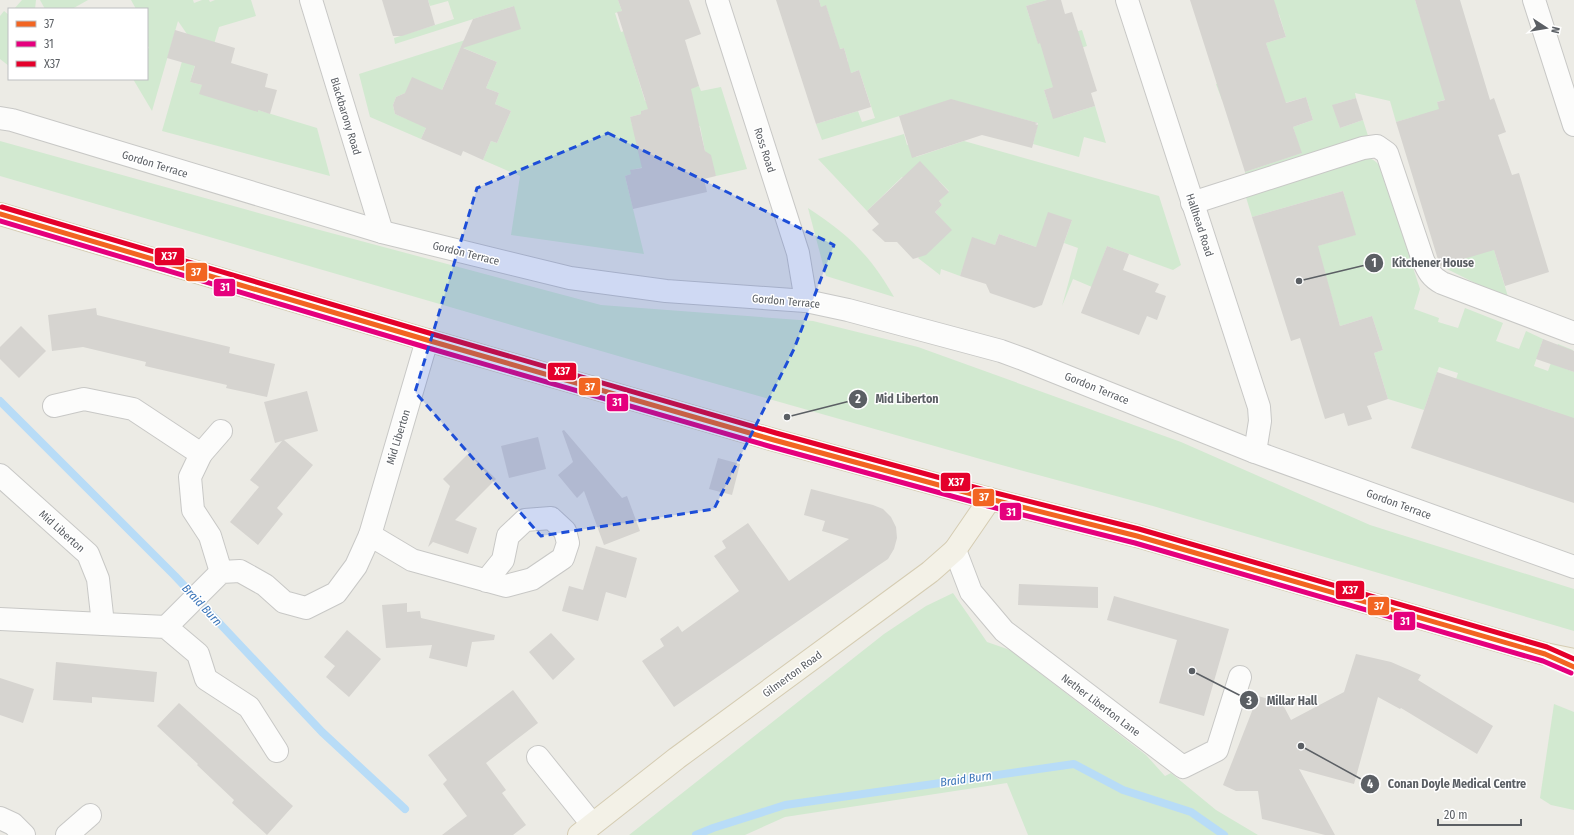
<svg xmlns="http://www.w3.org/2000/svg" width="1574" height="835" viewBox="0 0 1574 835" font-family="'Fira Sans Condensed',sans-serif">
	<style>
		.green { fill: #d2e9d0 }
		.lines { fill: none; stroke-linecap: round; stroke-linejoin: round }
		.stream { stroke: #b8dcf7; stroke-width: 8 }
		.building { fill: #d6d4d0 }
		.minor-casing { stroke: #c8c8c6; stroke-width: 24 }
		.major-casing { stroke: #d5ccb2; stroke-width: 24 }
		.minor { stroke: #fcfcfb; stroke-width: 22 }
		.major { stroke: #f3f1e7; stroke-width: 22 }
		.bus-1-casing { stroke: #fff; stroke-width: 8 }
		.bus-2-casing { stroke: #fff; stroke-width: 8 }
		.bus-3-casing { stroke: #fff; stroke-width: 8 }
		.bus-1 { stroke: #f26522; stroke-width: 5 }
		.bus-2 { stroke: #e5007d; stroke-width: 5 }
		.bus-3 { stroke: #e4002b; stroke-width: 5 }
		.marked { fill: #1d4ed8; fill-opacity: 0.2; stroke: #1d4ed8; stroke-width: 3; stroke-dasharray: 8 5; stroke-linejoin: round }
		.labels { text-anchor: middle; stroke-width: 3; stroke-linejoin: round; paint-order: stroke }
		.street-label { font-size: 11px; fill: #5b5f64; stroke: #fff }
		.water-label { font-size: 12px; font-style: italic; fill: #3974b8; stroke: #fff }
		.leader { fill: none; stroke: #5b5f64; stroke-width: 1.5 }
		.callout-dot { fill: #5b5f64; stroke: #fff; stroke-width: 1.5 }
		.mark-label { font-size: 12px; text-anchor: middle; font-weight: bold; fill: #fff }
		.callout-label { font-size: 12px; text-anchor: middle; font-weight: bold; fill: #5b5f64; stroke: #fff; stroke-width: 3; stroke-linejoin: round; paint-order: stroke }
		.line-badge { stroke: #fff; stroke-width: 1.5 }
		.badge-label { font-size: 11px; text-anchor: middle; font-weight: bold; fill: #fff }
	</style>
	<rect width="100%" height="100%" fill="#ecebe5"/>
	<g class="green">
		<polygon points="22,0 36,0 35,9 14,9"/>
		<polygon points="40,0 88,0 72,9 45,9"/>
		<polygon points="131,0 193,0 194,3 202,0 209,0 210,2 215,0 251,0 256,16 219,27 210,58 198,55 190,82 202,85 258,111 258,110 317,128 330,176 162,131 189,37 178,21 152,111 133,79 147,79 147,49 149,48 147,44 147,9 136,9"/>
		<polygon points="428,0 618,0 622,11 615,13 621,32 659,20 664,26 626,39 645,101 699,86 701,91 721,87 747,169 716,176 705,151 700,126 682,130 659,107 641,111 641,114 630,117 644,167 631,170 631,174 625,176 644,254 511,235 520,176 483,160 491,141 497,143 511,111 495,104 499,93 486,88 497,62 461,47 437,101 405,93 396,97 393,105 395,114 407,119 416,115 429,121 421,139 370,117 359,74 484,34 514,6 395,44 394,38 454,19 448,1 430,6"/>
		<polygon points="819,0 1047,0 1026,6 1038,43 1082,30 1087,46 1071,51 1053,87 1044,90 1052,115 1063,116 1095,106 1106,143 1084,137 1079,157 1033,144 1038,123 951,100 822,140 816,124 858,111 862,122 875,118 859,70 846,75 802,77 848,62 844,48 835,50 836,37 826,6 821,7"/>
		<polygon points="1253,0 1415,0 1447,99 1437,102 1480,203 1509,300 1441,266 1465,258 1420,115 1396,122 1390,101 1355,93 1356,98 1333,105 1340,128 1363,120 1369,139 1246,178 1245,172 1301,153 1293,127 1313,120 1306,97 1285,103 1278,81 1222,100 1216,84 1273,66 1266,43 1286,37 1279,14 1259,20"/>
		<polygon points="4,11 9,15 9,66 0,59 0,16"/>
		<polygon points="904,134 907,145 912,144 916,157 964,141 1159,196 1181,265 1173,270 1107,246 1092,287 1073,279 1062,306 1078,248 1064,243 1072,220 1036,247 999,234 995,245 973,238 960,276 941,269 940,275 918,258 930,246 934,233 945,223 935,212 942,205 939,201 949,191 939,181 912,187 902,177 867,211 818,159"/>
		<polygon points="0,141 316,229 601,305 813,321 918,347 1181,442 1370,525 1574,589 1574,631 1153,506 998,464 632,360 0,176"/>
		<path d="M1367,157C1374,160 1378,162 1381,169L1420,289L1414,309L1439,318L1438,322L1458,328L1465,308L1503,323L1496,341L1519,349L1526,331L1543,339L1534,366L1548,371L1558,344L1573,350L1566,369L1574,372V418L1549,434L1556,412L1538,406L1530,428L1451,395L1458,373L1439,367L1424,410L1388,399L1374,353L1383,350L1372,316L1340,326L1317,246L1355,235L1343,191L1252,217L1245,194Z"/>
		<path d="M808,208C848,234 870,255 894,297L826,276Z"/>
		<polygon points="953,593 987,642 1010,650 1146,755 1165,776 1171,773 1216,810 1258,835 1028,835 1007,783 785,817 745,835 629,835 884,634 926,606"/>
		<polygon points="1554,704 1574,712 1574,810 1551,805 1540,798"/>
	</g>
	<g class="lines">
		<g class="stream">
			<polyline points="0,401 175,576 322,732 405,809"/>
			<polyline points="696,835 713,828 785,805 1074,764 1123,790 1191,812 1224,835"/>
		</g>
	</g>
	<g class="building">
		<polygon points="382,0 428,0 435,25 402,36 393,36"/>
		<polygon points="618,0 689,0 701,34 685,40 699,86 691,89 705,151 711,155 716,176 704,179 707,192 633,209 625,176 631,174 630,170 642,168 630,117 641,114 641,111 648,109 617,12 622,11"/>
		<polygon points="776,0 819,0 821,7 826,5 840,49 844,48 851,73 859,70 871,107 816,124"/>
		<polygon points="1047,0 1061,0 1065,14 1072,12 1097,91 1091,93 1095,106 1053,119 1044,90 1053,87 1040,43 1038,44 1026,6"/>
		<polygon points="1190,0 1274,0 1286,37 1266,43 1286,103 1306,97 1313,120 1293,127 1302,153 1245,172"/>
		<polygon points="1415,0 1460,0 1490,100 1494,98 1506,132 1498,135 1512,175 1519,173 1549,272 1505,286 1494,250 1440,266 1396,122 1439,109 1437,102 1445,100"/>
		<polygon points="514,6 521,29 463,48 497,62 486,88 499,93 495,104 511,111 497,143 491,141 483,160 463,151 461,156 421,139 426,128 395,114 393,105 396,97 405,93 412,77 442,90 473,19"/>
		<polygon points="175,30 235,48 231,63 268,74 265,87 277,90 270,114 258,110 258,112 199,94 202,85 190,82 195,66 167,58"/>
		<polygon points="1356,98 1363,120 1340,128 1332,105"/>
		<polygon points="951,99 1038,123 1035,124 1038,125 1032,148 982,135 912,158 899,116"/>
		<polygon points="920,161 949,192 939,201 942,205 935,212 952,230 926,255 913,259 897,242 885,242 872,230 879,224 867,211"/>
		<polygon points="1343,191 1356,235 1318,246 1340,326 1372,316 1383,350 1374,353 1388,399 1367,406 1372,419 1348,426 1344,413 1325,419 1300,338 1291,341 1252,217"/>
		<polygon points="1048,212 1072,220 1042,305 1034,308 990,293 986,284 960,276 972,237 995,245 999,234 1036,247"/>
		<polygon points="1107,246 1129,254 1123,270 1159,284 1155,292 1166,296 1157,320 1147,316 1139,335 1081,313"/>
		<polygon points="96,308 97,315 230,347 229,353 275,364 267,397 226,388 227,385 145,366 146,362 83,347 52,351 48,315"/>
		<polygon points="21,326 46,351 19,378 0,359 0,347"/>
		<polygon points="1543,339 1574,351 1574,372 1536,359"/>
		<polygon points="1437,372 1574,418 1574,503 1411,448"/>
		<polygon points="307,391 318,431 284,440 313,465 277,508 283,514 258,545 230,522 259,487 250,480 282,441 275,443 264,402"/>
		<polygon points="564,430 622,498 627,496 640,531 604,545 584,491 577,498 558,475 573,462 562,431"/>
		<polygon points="538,437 546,469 509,478 501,446"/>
		<polygon points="469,453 496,479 455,520 477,528 468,554 433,542 428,547 450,486 443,479"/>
		<polygon points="718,458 740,464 732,495 709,489"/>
		<polygon points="811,489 873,505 883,509 891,517 896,527 897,538 894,549 888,559 879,565 674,707 642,661 664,646 660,639 678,626 682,632 739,591 714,556 726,548 722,541 748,523 789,581 849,539 822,531 825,521 804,515"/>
		<polygon points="596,546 637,558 626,598 606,592 598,621 562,611 569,586 583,590"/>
		<polygon points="1019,584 1098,587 1098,608 1018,605"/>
		<polygon points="1114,596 1229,629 1204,716 1159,703 1177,640 1107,620"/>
		<polygon points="407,603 407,612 420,611 421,618 495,635 494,640 472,642 467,667 429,658 432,645 386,648 382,605"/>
		<polygon points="347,630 381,659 349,697 326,677 335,666 324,657"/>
		<polygon points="551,633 575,659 553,680 529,652"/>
		<polygon points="1356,654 1391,662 1421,675 1418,680 1493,726 1477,754 1401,708 1400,709 1378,697 1354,784 1299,769 1335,835 1325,835 1262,819 1258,791 1236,791 1223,785 1258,696 1282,703 1291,720 1344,692"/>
		<polygon points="56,662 157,672 154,702 92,697 92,703 53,700"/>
		<polygon points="0,678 34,689 23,723 0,715"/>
		<polygon points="513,690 538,723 486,763 506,790 502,793 526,825 513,835 442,835 467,816 443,784 447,780 428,755"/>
		<polygon points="179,703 293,806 267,835 232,803 234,800 197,765 198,764 157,726"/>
	</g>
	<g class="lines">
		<defs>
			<g id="minor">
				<polyline points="311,0 382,232"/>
				<polyline points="717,0 798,253 806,301"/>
				<polyline points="1127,0 1259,407 1260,421 1255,452"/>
				<polyline points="1534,0 1574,125"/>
				<polyline points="0,118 12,120 382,232 570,278 666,291 806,301 848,310 1001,351 1023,359 1255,452 1574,567"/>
				<path d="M1192,203L1363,148L1377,146L1387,153L1423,260C1428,271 1431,277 1442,283L1574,333"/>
				<polyline points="54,406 84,399 133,409 201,454 190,477 193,510 210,536 221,572"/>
				<polyline points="201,454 221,431"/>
				<polyline points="0,475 88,554 98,579 103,624 166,627 198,654 206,679 249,707 277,751"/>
				<polyline points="370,535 412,560 506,586 532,579 563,558 568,543 565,531 551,518 525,520 508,536 503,560 486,581"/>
				<polyline points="955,550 971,592 1004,631 1183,767 1217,750 1240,677"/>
				<polyline points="0,619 103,624"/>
				<polyline points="166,627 221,572 240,571 265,585 284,602 306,608 336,593 356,566 370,535 427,340"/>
				<polyline points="538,757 592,824"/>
				<polyline points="0,818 13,824 24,835"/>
				<polyline points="67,835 90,815"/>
			</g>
			<g id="major">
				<polyline points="0,214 427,340 774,440 990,499 1137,536 1545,654 1574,660"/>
				<polyline points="579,835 677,758 930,572 955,550 990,499"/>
			</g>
		</defs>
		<use href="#minor" class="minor-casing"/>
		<use href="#major" class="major-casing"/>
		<use href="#minor" class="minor"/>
		<use href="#major" class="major"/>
		<defs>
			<polyline id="bus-1" points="0,214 427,340 774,440 990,499 1137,536 1545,654 1574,667"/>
			<polyline id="bus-2" points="0,221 425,347 772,447 988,506 1135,543 1543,661 1571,673"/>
			<polyline id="bus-3" points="2,207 429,333 776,433 992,492 1139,529 1547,647 1574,659"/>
		</defs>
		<use href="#bus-1" class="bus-1-casing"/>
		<use href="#bus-2" class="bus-2-casing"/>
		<use href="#bus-3" class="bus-3-casing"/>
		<use href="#bus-1" class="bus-1"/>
		<use href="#bus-2" class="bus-2"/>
		<use href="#bus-3" class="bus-3"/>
	</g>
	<path class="marked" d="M608,133L834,245L794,349L714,509L541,536L415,392L477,188Z"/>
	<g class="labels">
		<g class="street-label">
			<text transform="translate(346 116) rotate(73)" y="4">Blackbarony Road</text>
			<text transform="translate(765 150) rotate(72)" y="4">Ross Road</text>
			<text transform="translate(155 164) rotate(17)" y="4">Gordon Terrace</text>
			<text transform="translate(1200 225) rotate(72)" y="4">Hallhead Road</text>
			<text transform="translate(466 253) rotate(14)" y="4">Gordon Terrace</text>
			<text transform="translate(786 301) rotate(5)" y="4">Gordon Terrace</text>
			<text transform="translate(1097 388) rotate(22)" y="4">Gordon Terrace</text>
			<text transform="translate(398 437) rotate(-73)" y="4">Mid Liberton</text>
			<text transform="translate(1399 504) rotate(20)" y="4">Gordon Terrace</text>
			<text transform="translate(62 531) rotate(42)" y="4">Mid Liberton</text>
			<text transform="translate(792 674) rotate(-36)" y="4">Gilmerton Road</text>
			<text transform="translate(1101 705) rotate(37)" y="4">Nether Liberton Lane</text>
		</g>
		<g class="water-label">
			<text transform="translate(202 605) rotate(47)" y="4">Braid Burn</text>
			<text transform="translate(966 779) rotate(-8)" y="4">Braid Burn</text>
		</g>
	</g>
	<path class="leader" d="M1299 281L1374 263M787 417L858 399M1192 671L1249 700M1301 746L1370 784"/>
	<g class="callout-dot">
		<circle cx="1299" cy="281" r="4"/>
		<circle cx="787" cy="417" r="4"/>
		<circle cx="1192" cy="671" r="4"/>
		<circle cx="1301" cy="746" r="4"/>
		<circle cx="1374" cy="263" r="10"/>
		<circle cx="858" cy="399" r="10"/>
		<circle cx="1249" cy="700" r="10"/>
		<circle cx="1370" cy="784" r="10"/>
	</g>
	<g class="mark-label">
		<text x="1374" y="267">1</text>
		<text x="858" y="403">2</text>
		<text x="1249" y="705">3</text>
		<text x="1370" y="788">4</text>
	</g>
	<g class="callout-label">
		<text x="1433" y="267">Kitchener House</text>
		<text x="907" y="403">Mid Liberton</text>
		<text x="1292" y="705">Millar Hall</text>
		<text x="1457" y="788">Conan Doyle Medical Centre</text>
	</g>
	<g class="line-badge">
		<rect x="154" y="247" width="31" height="19" rx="4" fill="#e4002b"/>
		<rect x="185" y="262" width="23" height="20" rx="4" fill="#f26522"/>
		<rect x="213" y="278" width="23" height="19" rx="4" fill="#e5007d"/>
		<rect x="547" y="362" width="30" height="19" rx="4" fill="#e4002b"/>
		<rect x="578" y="377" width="23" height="19" rx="4" fill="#f26522"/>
		<rect x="606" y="393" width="23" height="19" rx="4" fill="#e5007d"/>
		<rect x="940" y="472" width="31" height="20" rx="4" fill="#e4002b"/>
		<rect x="972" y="488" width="23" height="19" rx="4" fill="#f26522"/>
		<rect x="999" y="502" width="23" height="19" rx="4" fill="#e5007d"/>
		<rect x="1335" y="580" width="30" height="20" rx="4" fill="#e4002b"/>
		<rect x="1367" y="596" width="23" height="20" rx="4" fill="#f26522"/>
		<rect x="1393" y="611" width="23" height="20" rx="4" fill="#e5007d"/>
	</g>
	<g class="badge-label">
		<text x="169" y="260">X37</text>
		<text x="196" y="276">37</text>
		<text x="225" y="291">31</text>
		<text x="562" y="375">X37</text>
		<text x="590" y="391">37</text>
		<text x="617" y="406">31</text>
		<text x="956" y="486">X37</text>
		<text x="984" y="501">37</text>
		<text x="1011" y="516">31</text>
		<text x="1350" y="594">X37</text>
		<text x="1379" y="610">37</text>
		<text x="1405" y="625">31</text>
	</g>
	<rect x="8" y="8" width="140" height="72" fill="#ffffff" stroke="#bdbfc1"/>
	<rect x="16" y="21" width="20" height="6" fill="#f26522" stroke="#bdbfc1"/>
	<text x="44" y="28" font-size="12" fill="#5b5f64">37</text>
	<rect x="16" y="41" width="20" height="6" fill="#e5007d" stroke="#bdbfc1"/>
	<text x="44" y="48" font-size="12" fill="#5b5f64">31</text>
	<rect x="16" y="61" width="20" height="6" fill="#e4002b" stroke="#bdbfc1"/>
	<text x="44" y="68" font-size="12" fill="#5b5f64">X37</text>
	<g transform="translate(1546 28) rotate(102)" stroke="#ffffff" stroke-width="3" paint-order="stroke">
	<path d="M0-3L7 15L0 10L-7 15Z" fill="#5b5f64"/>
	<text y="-6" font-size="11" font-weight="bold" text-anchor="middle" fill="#5b5f64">N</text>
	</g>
	<path d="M1438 819v6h83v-6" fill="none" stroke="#5b5f64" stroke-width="2"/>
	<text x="1444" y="819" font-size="12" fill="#5b5f64" stroke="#ffffff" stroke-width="3" paint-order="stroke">20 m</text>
</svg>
